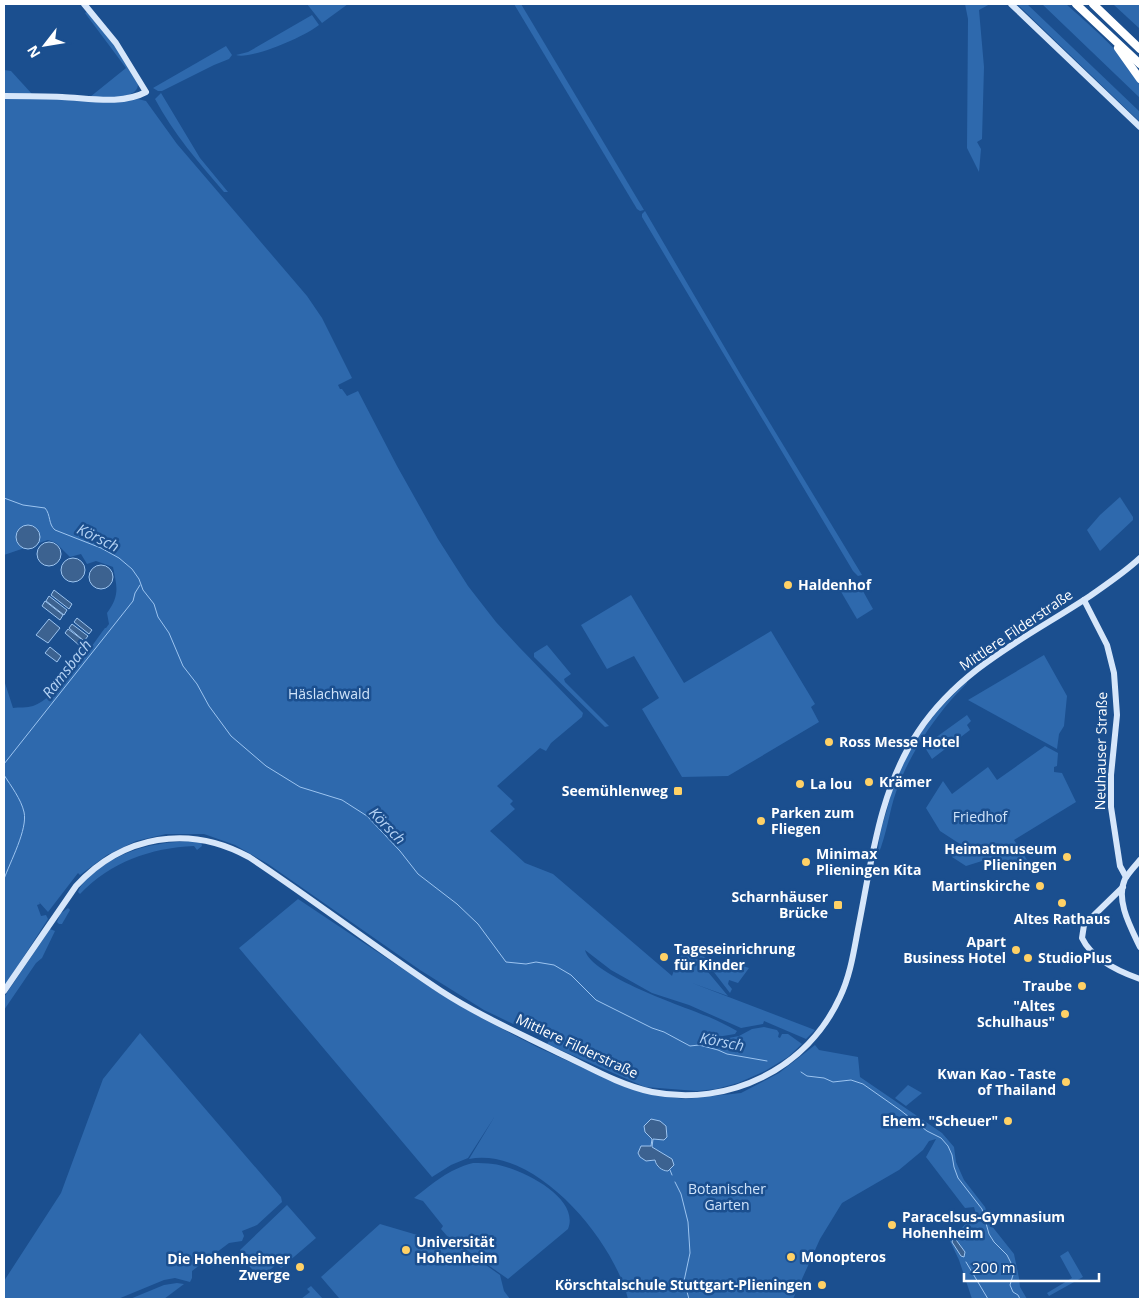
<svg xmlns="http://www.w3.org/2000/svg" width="1144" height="1303" viewBox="0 0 1144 1303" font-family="'Open Sans',sans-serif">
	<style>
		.green { fill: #2e69ad }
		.water { fill: #3c6290; stroke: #9cc4f0 }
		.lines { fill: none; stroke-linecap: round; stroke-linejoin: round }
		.stream { stroke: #9cc4f0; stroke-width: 1 }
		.secondary { stroke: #d6e6fa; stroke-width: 6 }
		.motorway { stroke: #fff; stroke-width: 8 }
		.poi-dot { fill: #ffd166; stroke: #1b4f8f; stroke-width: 2 }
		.labels { text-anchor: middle; stroke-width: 5; stroke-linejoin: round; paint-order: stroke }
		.poi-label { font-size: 14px; font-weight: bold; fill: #fff; stroke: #1b4f8f; text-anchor: start }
		.street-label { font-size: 14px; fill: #fff; stroke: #1b4f8f }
		.park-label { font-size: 14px; fill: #cfe3fa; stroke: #1b4f8f }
		.water-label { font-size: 15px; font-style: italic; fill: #b5d3f5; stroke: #1b4f8f }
	</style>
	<rect width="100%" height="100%" fill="#1b4f8f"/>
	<g class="green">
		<polygon points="307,4 348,4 322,23"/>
		<polygon points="514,4 521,4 644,210 640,211 637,209"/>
		<polygon points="965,4 990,4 979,10 984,67 982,139 977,142 981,149 979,172 967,148 968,19"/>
		<polygon points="1017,4 1027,4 1140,112 1140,122"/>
		<path d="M1042,4H1066C1087,23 1128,57 1139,82C1141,86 1140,93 1140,98Z"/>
		<polygon points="1113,4 1140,4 1140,29 1114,5"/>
		<path d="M88,11L113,43L138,84C138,101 103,97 90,97L126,68L85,13Z"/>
		<path d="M312,15L319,25C306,36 251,60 236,55L248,52Z"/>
		<polygon points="226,46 232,55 229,59 214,65 162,91 158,91 153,88"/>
		<polygon points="4,70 11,71 32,94 4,94"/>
		<path d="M161,93L200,158L228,192H224C199,163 173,133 155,99Z"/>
		<path d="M4,98L119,101L138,99L146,101L177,144L307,296L322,318L352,378L338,385L340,389H342L347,396L358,391L397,466L438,539L468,586L496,622L519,647L583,713L582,717L551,743L546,751L540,748L497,786L513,801L510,804L515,809L490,831L525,863L553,874L671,975L672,976L677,961L690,945L708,960V972L728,996L692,983L815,1030L806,1039L764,1021L763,1024L741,1028L689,1005L652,993L611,970L585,950C591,976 685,1007 709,1017C719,1021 728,1026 737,1031L735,1034L717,1037L718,1040L739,1036L752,1029L764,1027L777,1030L779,1033L778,1037L780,1038L782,1034H788L802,1044L788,1057L765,1071L738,1083L716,1089L697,1091L645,1087L547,1044L549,1041L484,1010L420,970L268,864L235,845L204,834H166L136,841L107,855L80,875L78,873L48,912L39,902L40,904L37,905L41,916L46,915L48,919L4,987V680L13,708C19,707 27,708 33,706C57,698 90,648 105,628H106L109,624L107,613C120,595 117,587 113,567L96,561L87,564L81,554L70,557L56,543L48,540L4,555Z"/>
		<polygon points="645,211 742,377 862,575 858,576 853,571 642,217 642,214"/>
		<polygon points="1120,497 1133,517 1133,520 1100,551 1087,530 1100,515"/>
		<polygon points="853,583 859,584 873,609 857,619 840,590"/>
		<polygon points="631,595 684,683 771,631 815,704 811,707 819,722 728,776 682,777 642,709 659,698 634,656 607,669 581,625"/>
		<polygon points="547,645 571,674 564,679 565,682 609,726 605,727 534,657 534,653"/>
		<polygon points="1044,655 1067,696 1064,726 1059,734 1057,749 968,700"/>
		<path d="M967,682V683C962,689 956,694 951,700C928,727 908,758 896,792C889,812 887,834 878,855C878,839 882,825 887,810C891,795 894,779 901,766C917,734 940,705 967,682Z"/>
		<polygon points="967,715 971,721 967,725 970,730 932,759 924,746"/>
		<polygon points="1045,746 1058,753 1057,766 1054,767 1054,772 1062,773 1076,802 1014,840 1031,866 1022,872 982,861 966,866 952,857 960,844 940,831 926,808 943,781 952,794 988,767 997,780"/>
		<path d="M192,841L201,842L202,846L197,850L194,846C150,848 111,862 80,894L78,892C82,881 92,874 101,867C129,848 158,842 192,841Z"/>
		<path d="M298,899L439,993L485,1020L537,1047L625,1087L654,1095L685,1099L741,1093L779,1073L815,1045L819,1050L858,1057L860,1077L942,1133L954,1147L956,1162L964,1180L985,1207L991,1225L1014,1254L1019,1278L1020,1287L1027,1299H972L959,1260L950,1241L951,1238L976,1214L974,1207L965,1208L926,1157L936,1139L929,1141L923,1150L899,1170L842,1203L820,1239L793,1299H628C614,1241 536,1146 469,1159L495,1116L468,1158L451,1165L432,1177L239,948Z"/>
		<polygon points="68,908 70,910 62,924 59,924 57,922 60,914"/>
		<polygon points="50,929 55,931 42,958 36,963 4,1010 4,997"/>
		<polygon points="731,962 749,968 738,983 729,980 728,984 732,989 730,993 710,967 711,963 721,965"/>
		<polygon points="140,1033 281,1197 282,1202 257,1225 242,1231 244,1236 242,1241 229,1243 192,1271 192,1278 190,1282 175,1278 164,1280 118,1299 4,1299 4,1281 61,1193 103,1079"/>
		<polygon points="908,1085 922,1093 906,1106 895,1098"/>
		<path d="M473,1163C480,1163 487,1163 493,1164C518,1167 581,1197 568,1229L508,1279L448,1237L441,1229L443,1226L423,1201L414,1198C435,1182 447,1170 473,1163Z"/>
		<polygon points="287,1205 316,1238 281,1268 277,1264 260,1278 241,1257 240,1250"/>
		<polygon points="380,1224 441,1242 446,1237 500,1275 504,1291 510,1299 339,1299 339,1298 321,1277"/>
		<polygon points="1068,1251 1083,1277 1049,1296 1047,1293 1072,1278 1060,1256"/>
		<polygon points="177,1283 184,1284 164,1299 130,1299 164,1285"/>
		<polygon points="311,1286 323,1299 301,1299 310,1292 307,1289"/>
	</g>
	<g class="water">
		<circle cx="28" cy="537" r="12"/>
		<circle cx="49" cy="554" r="12"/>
		<circle cx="73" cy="570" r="12"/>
		<circle cx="101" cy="577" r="12"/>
		<polygon points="54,590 72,604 69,609 51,595"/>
		<polygon points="49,596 67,610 64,615 46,601"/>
		<polygon points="45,601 63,615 60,620 42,606"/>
		<polygon points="77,618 92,630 89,634 74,622"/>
		<polygon points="49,619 60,628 48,643 36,635"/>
		<polygon points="72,624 88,636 84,641 69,628"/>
		<polygon points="68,629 84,641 80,646 65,633"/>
		<polygon points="50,647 61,656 57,662 45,653"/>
		<path d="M651,1119L660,1121L666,1126L667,1137L664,1140L653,1139L652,1147L672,1159L674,1165L668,1171C662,1171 656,1166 655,1160L646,1161L640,1157L638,1153L641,1146H651L652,1139L645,1132L644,1126Z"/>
		<polygon points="954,1237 965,1252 964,1257 961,1256 952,1242"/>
	</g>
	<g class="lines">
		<g class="stream">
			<path d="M4,498L23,505L45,508C51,515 48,524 55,530L101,548L119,558L132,569L139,579L143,590L154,604L158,617L169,633L183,666L197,684L209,706L231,736L266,766L300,787L342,800L367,816L400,851L418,874L457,904L478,924L506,962L526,964L536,962L554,965L571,975L596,1000L652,1028L664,1032L690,1046L699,1045L718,1050L727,1054L767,1061"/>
			<polyline points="4,764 133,601 135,593 140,585"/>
			<path d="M4,775C11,786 21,799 24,812C28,829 10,862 4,879"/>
			<polyline points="801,1072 807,1076 824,1078 833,1082 851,1080 863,1084 900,1110 927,1131 941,1138 948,1146 952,1155 954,1167 958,1178 982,1209 989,1234 994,1242 1007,1255 1012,1265 1013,1275 1010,1285 1013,1292 1018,1295 1020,1299"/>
			<polyline points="670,1170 672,1175"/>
			<polyline points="675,1182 681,1194 688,1222 690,1253 684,1281 689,1299"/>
			<polyline points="966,1262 988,1299"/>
		</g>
		<g class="secondary">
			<polyline points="1011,4 1140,127"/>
			<path d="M4,96C23,96 43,96 62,97C88,98 122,105 146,92L116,43L84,4"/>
			<polyline points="1084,600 1107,645 1114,673 1117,715 1111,775 1111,807 1120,866 1126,877"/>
			<path d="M1140,860C1135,866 1129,872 1125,879C1115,900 1131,928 1140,947"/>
			<path d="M1123,887L1084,925L1082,938C1092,959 1120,972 1140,979"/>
			<path d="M4,991L76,886C123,835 189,824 249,857C314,900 376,948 441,991C478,1015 519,1033 559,1053C589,1067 619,1085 652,1092C729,1107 807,1069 840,997C851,974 854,949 859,924C872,858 880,789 918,732C961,667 1028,637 1090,596C1107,584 1125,572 1140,558"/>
		</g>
		<g class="motorway">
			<polyline points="1076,4 1140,64"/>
			<polyline points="1093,4 1140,49"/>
			<polyline points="1118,48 1140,79"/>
		</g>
	</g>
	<g class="poi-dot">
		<circle cx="788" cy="585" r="5"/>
		<circle cx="829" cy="742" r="5"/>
		<circle cx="869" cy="782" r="5"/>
		<circle cx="800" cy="784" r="5"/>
		<rect x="673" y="786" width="10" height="10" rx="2.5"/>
		<circle cx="761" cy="821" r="5"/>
		<circle cx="1067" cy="857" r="5"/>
		<circle cx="806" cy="862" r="5"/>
		<circle cx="1040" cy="886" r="5"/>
		<circle cx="1062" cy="903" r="5"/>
		<rect x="833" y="900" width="10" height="10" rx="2.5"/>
		<circle cx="1016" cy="950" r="5"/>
		<circle cx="664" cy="957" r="5"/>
		<circle cx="1028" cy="958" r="5"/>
		<circle cx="1082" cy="986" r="5"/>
		<circle cx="1065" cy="1014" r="5"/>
		<circle cx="1066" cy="1082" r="5"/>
		<circle cx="1008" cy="1121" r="5"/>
		<circle cx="892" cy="1225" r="5"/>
		<circle cx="406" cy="1250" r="5"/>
		<circle cx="791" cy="1257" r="5"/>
		<circle cx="300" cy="1267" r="5"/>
		<circle cx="822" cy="1285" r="5"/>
	</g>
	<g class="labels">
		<g class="poi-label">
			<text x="798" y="590">Haldenhof</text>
			<text x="839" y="747">Ross Messe Hotel</text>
			<text x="879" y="787">Krämer</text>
			<text x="810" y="789">La lou</text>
			<text x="668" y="796" text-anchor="end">Seemühlenweg</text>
			<text x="771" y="818">Parken zum<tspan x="771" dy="16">Fliegen</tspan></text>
			<text x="1057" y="854" text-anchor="end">Heimatmuseum<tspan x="1057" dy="16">Plieningen</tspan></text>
			<text x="816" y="859">Minimax<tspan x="816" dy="16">Plieningen Kita</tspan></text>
			<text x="1030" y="891" text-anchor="end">Martinskirche</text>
			<text x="828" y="902" text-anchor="end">Scharnhäuser<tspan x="828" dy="16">Brücke</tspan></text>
			<text x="1062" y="924" text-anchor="middle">Altes Rathaus</text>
			<text x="1006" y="947" text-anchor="end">Apart<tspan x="1006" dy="16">Business Hotel</tspan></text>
			<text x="674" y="954">Tageseinrichrung<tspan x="674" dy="16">für Kinder</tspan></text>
			<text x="1038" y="963">StudioPlus</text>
			<text x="1072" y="991" text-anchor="end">Traube</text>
			<text x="1055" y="1011" text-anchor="end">"Altes<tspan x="1055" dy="16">Schulhaus"</tspan></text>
			<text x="1056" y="1079" text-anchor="end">Kwan Kao - Taste<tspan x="1056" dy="16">of Thailand</tspan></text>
			<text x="998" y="1126" text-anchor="end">Ehem. "Scheuer"</text>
			<text x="902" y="1222">Paracelsus-Gymnasium<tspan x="902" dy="16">Hohenheim</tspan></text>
			<text x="416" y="1247">Universität<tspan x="416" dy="16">Hohenheim</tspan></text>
			<text x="801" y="1262">Monopteros</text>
			<text x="290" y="1264" text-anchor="end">Die Hohenheimer<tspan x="290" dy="16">Zwerge</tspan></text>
			<text x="812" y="1290" text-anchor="end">Körschtalschule Stuttgart-Plieningen</text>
		</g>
		<g class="street-label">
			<text transform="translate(1016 630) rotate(-34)" y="5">Mittlere Filderstraße</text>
			<text transform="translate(1101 751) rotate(-89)" y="5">Neuhauser Straße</text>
			<text transform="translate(577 1046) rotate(25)" y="5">Mittlere Filderstraße</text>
		</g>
		<g class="park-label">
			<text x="329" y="699">Häslachwald</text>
			<text x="980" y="822">Friedhof</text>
			<text x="727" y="1194">Botanischer<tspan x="727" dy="16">Garten</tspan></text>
		</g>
		<g class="water-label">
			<text transform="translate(98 538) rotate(26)" y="5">Körsch</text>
			<text transform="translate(67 669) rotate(-52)" y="5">Ramsbach</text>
			<text transform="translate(387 826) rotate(46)" y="5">Körsch</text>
			<text transform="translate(722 1042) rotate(11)" y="5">Körsch</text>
		</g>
	</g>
	<rect width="1144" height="1303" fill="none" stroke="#ffffff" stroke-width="10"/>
	<g transform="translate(45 45) rotate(239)" stroke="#1b4f8f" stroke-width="4" paint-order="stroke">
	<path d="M0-4L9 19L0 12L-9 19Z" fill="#ffffff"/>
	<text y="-8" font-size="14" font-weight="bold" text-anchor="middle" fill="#ffffff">N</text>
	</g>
	<path d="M964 1273v8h135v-8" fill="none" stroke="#ffffff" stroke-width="2.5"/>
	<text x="972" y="1273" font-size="15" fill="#ffffff" stroke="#1b4f8f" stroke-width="4" paint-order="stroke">200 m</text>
</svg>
